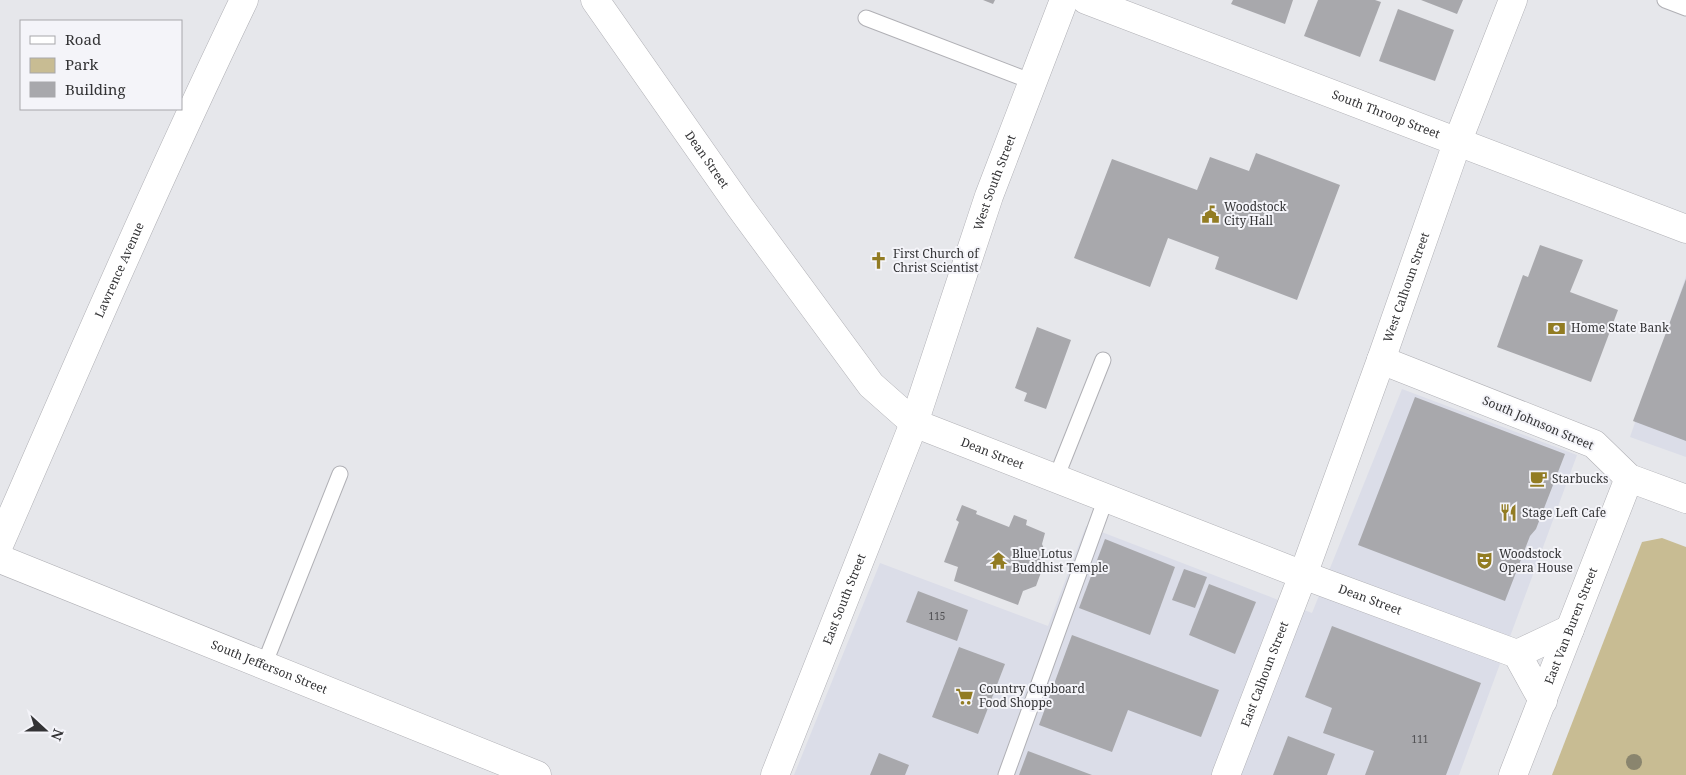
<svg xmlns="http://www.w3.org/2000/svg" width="1686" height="775" viewBox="0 0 1686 775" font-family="'Noto Serif',serif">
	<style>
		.built { fill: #dbdde8 }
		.green { fill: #c8bc93 }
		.building { fill: #a8a8ac }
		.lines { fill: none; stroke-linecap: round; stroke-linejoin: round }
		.lane-casing { stroke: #b0b0b5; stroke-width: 17 }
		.street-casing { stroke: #b0b0b5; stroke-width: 29 }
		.secondary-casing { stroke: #b0b0b5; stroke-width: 29 }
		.lane { stroke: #fff; stroke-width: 15 }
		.street { stroke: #fff; stroke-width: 28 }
		.secondary { stroke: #fff; stroke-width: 28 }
		.tree { fill: #8a856e }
		.labels { text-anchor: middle; stroke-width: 4; stroke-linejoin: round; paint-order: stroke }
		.number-label { font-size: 10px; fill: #505053 }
		.street-label { font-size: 12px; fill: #333335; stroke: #f4f4f9 }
		.poi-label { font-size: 12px; fill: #333335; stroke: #f4f4f9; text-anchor: start }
	</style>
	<rect width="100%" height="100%" fill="#e6e7eb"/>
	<g class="built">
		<polygon points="1686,276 1686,457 1630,437"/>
		<polygon points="1402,389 1577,455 1459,775 794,775 880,563 1048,626 1086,526 1312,613"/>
	</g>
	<polygon class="green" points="1662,538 1686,547 1686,775 1552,775 1642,542"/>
	<g class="building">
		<polygon points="983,0 995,0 993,4"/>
		<polygon points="1233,0 1293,0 1285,24 1231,4"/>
		<polygon points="1318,0 1375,0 1381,2 1360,57 1304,36"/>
		<polygon points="1421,0 1463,0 1457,14"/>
		<polygon points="1398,9 1454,30 1435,81 1379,61"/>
		<polygon points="1256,153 1340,185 1297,300 1215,269 1219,257 1168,238 1150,287 1074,258 1112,159 1197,190 1210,157 1249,171"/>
		<polygon points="1540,245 1583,260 1570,292 1618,310 1591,382 1497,347 1523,275 1528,277"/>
		<polygon points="1686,279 1686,441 1633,421"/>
		<polygon points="1037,327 1071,340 1046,409 1024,401 1027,393 1015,388"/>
		<polygon points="1415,397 1565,454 1536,529 1530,536 1505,601 1358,545"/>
		<polygon points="962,505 977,511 976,514 1009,527 1014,515 1027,520 1026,525 1045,533 1042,544 1047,556 1036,586 1023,591 1018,605 954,581 958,567 944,562 959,522 956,520"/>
		<polygon points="1105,539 1175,567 1150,635 1079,608"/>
		<polygon points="1184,569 1207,577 1195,608 1172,600"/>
		<polygon points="1209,584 1256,602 1235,654 1189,635"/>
		<polygon points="918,591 968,610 957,641 906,622"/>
		<polygon points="1332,626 1481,683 1446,775 1365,775 1374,751 1323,733 1332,708 1305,697"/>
		<polygon points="1072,635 1219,690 1201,737 1128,710 1112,752 1039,725"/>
		<polygon points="959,647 1005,664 978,734 932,717"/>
		<polygon points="1288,736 1335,754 1327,775 1273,775"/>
		<polygon points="1028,751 1092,775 1019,775"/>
		<polygon points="879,753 909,765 905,775 870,775"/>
	</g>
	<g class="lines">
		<defs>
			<g id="lane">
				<polyline points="1665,0 1686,8"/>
				<polyline points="866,18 1033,82"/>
				<polyline points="1056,478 1103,360"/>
				<polyline points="264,665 340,474"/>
				<polyline points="1006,775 1106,498"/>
			</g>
			<g id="street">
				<polyline points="1381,360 1594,444 1629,478 1686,499"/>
				<path id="s1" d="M914,423L1303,575L1517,654L1543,701"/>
				<path id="s2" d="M0,543C79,361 158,179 244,0"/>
				<path id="s3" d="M0,559L537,775"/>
				<polyline points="1517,654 1570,629"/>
				<path id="s4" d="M1226,775L1303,575L1381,360L1457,143L1513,0"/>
				<path id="s5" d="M1513,775L1629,478"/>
			</g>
			<g id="secondary">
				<path id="s6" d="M595,0L740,207L871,385L914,423"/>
				<path id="s7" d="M1086,0L1686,229"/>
				<path id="s8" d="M775,775L914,423L989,196L1064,0"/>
			</g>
		</defs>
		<use href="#lane" class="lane-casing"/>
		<use href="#street" class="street-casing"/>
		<use href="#secondary" class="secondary-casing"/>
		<use href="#lane" class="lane"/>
		<use href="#street" class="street"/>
		<use href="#secondary" class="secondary"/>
	</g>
	<circle class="tree" cx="1634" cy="762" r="8"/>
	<defs>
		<symbol id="civic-bare" viewBox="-9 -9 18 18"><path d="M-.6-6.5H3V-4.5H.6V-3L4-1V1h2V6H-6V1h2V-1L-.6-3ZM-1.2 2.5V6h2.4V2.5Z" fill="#927c23" stroke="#f4f4f9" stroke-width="2.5" paint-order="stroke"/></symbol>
		<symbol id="church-bare" viewBox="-9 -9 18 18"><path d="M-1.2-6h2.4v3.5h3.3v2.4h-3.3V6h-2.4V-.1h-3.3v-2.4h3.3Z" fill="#927c23" stroke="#f4f4f9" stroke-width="2.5" paint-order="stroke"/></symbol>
		<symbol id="bank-bare" viewBox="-9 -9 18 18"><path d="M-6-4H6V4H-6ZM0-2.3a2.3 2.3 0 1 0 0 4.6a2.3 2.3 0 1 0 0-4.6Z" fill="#927c23" stroke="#f4f4f9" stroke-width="2.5" paint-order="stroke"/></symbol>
		<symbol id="cafe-bare" viewBox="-9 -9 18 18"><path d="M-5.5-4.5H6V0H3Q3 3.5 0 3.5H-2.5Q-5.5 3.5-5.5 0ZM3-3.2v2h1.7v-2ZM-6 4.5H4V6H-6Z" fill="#927c23" stroke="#f4f4f9" stroke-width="2.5" paint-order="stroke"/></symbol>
		<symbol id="restaurant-bare" viewBox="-9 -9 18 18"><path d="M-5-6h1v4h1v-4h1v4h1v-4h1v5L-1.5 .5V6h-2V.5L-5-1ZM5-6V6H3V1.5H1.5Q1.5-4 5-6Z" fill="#927c23" stroke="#f4f4f9" stroke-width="2.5" paint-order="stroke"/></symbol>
		<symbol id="temple-bare" viewBox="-9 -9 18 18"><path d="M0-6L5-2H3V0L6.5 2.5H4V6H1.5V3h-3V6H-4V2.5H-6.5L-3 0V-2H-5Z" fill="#927c23" stroke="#f4f4f9" stroke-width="2.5" paint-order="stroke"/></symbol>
		<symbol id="theatre-bare" viewBox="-9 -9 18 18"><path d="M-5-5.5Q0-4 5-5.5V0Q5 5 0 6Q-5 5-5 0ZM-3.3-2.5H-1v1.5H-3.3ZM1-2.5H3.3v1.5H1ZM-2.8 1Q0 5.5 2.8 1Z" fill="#927c23" stroke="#f4f4f9" stroke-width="2.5" paint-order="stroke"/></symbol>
		<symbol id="supermarket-bare" viewBox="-9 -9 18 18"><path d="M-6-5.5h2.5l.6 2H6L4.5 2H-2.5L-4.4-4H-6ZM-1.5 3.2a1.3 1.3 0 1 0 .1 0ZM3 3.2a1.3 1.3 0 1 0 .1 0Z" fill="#927c23" stroke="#f4f4f9" stroke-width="2.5" paint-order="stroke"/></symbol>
	</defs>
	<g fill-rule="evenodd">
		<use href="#civic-bare" x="1198" y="202" width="25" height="25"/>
		<use href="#church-bare" x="866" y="248" width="25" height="25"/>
		<use href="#bank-bare" x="1544" y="316" width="25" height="25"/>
		<use href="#cafe-bare" x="1526" y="466" width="25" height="25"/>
		<use href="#restaurant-bare" x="1496" y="500" width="25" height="25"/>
		<use href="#temple-bare" x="986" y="548" width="25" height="25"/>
		<use href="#theatre-bare" x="1472" y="548" width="25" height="25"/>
		<use href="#supermarket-bare" x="952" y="684" width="25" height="25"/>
	</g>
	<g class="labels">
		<g class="number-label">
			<text x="937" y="620">115</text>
			<text x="1420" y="743">111</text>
		</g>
		<g class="street-label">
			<text dy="4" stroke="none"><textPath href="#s7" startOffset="321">South Throop Street</textPath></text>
			<text dy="4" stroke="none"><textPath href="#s6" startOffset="195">Dean Street</textPath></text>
			<text dy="4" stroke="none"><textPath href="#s8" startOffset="632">West South Street</textPath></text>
			<text dy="4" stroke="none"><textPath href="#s2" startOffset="298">Lawrence Avenue</textPath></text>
			<text dy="4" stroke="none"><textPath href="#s4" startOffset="520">West Calhoun Street</textPath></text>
			<text transform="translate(1538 423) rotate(23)" y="4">South Johnson Street</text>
			<text dy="4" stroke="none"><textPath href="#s1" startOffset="84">Dean Street</textPath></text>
			<text dy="4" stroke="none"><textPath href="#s8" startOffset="189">East South Street</textPath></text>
			<text dy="4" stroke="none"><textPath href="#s1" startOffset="489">Dean Street</textPath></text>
			<text dy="4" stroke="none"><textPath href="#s5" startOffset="160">East Van Buren Street</textPath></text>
			<text dy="4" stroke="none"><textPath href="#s3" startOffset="290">South Jefferson Street</textPath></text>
			<text dy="4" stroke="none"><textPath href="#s4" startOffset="108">East Calhoun Street</textPath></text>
		</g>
		<g class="poi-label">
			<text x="1224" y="211">Woodstock<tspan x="1224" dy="14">City Hall</tspan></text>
			<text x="893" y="258">First Church of<tspan x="893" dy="14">Christ Scientist</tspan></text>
			<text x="1571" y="332">Home State Bank</text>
			<text x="1552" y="483">Starbucks</text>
			<text x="1522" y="517">Stage Left Cafe</text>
			<text x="1012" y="558">Blue Lotus<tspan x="1012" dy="14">Buddhist Temple</tspan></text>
			<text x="1499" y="558">Woodstock<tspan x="1499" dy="14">Opera House</tspan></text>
			<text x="979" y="693">Country Cupboard<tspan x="979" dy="14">Food Shoppe</tspan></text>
		</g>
	</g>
	<rect x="20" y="20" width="162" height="90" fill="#f4f4f9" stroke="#a7a7ab"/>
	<rect x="30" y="36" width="25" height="8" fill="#ffffff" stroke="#a7a7ab"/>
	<text x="65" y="45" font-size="15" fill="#333335">Road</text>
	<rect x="30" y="58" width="25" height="15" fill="#c8bc93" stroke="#a7a7ab"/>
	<text x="65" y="70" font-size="15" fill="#333335">Park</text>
	<rect x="30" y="82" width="25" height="15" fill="#a8a8ac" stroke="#a7a7ab"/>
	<text x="65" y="95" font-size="15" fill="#333335">Building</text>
	<g transform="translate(45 730) rotate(111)" stroke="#f4f4f9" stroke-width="4" paint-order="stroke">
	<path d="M0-4L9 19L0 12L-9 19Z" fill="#333335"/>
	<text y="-8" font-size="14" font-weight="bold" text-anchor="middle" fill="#333335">N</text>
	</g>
</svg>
